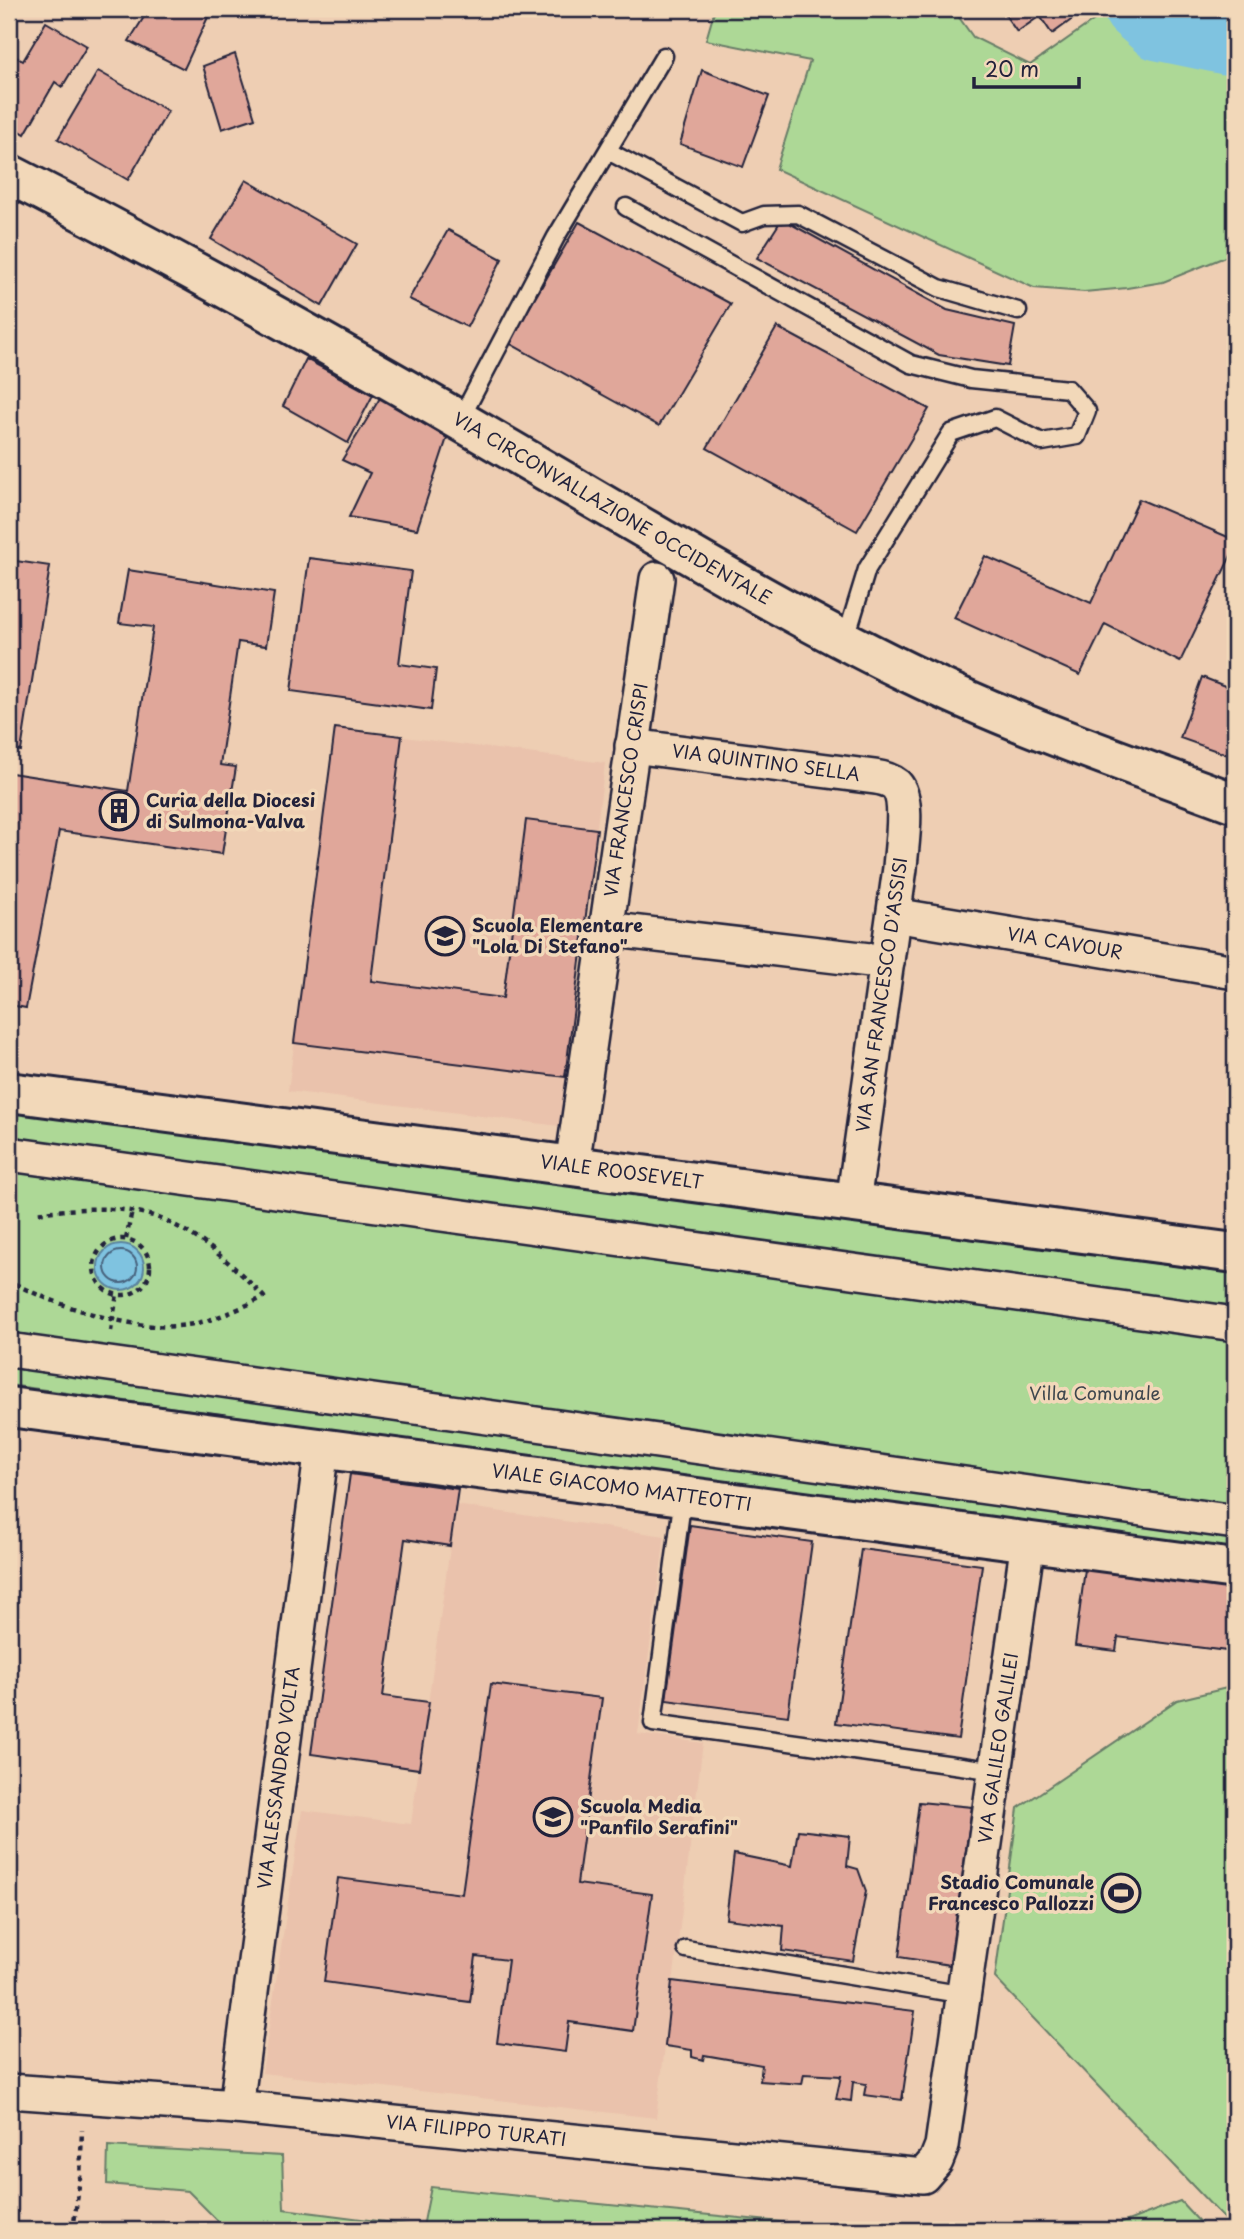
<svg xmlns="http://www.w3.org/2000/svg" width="1244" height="2239" viewBox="0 0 1244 2239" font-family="'Playpen Sans',sans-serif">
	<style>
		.built { fill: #eac2ac }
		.green { fill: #add896; stroke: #687d68; stroke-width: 2 }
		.water { fill: #7fc3e0; stroke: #5a839e; stroke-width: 2 }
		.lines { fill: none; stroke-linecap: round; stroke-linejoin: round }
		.shore { stroke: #47627d; stroke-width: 2 }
		.river { stroke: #7fc3e0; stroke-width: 63 }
		.building { fill: #e0a79a; stroke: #22223b; stroke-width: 2 }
		.lane-casing { stroke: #22223b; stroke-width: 21 }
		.street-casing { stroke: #22223b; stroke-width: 38 }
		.secondary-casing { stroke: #22223b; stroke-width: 44 }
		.path { stroke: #22223b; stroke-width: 4.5; stroke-dasharray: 5 5; stroke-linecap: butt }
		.lane { stroke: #f2d8b9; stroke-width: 16 }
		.street { stroke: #f2d8b9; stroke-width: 33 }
		.secondary { stroke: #f2d8b9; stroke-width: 38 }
		.labels { text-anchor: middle; stroke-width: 7; stroke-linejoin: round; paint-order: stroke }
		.street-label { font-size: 18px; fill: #22223b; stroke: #f2d8b9 }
		.poi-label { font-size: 18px; font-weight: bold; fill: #22223b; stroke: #f2d8b9; text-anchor: start }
		.park-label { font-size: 18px; fill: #3e464d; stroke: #f2d8b9 }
	</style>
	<rect width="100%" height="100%" fill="#eeceb3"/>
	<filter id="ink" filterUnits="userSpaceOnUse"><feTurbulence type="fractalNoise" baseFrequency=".0143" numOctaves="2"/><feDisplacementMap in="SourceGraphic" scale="14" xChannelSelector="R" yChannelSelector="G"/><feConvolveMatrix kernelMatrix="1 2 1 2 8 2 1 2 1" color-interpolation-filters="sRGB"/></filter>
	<g filter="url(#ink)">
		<g class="built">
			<polygon points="335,728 605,763 559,1126 288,1091"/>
			<polygon points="456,1505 665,1536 638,1734 703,1743 656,2118 262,2073 302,1810 411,1824"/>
		</g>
		<g class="green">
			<polygon points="715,9 953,9 973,37 1030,65 1110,9 1235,9 1235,253 1163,282 1127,288 1084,292 1034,288 776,169 810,61 706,40"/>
			<polygon points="9,1109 1235,1274 1235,1553 9,1385"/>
			<polygon points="1235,1686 1235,2230 995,1978 1018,1808 1177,1700"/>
			<polygon points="108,2146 282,2156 284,2209 423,2227 431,2187 860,2230 227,2230 188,2191 107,2184"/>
			<polygon points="1180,2201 1207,2230 1104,2230"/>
		</g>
		<circle class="water" cx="121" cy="1267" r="23"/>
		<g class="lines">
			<circle class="shore" cx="121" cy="1267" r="16"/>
			<polyline class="river" points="1135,9 1158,29 1235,45"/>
		</g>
		<g class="building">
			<polygon points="149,9 207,9 209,15 184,69 129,41"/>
			<polygon points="1001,9 1084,9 1085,10 1052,34 1040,16 1017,32"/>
			<polygon points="46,22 87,46 62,87 55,82 25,134 9,124 9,53 23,61"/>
			<polygon points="235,54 255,118 222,129 203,66"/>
			<polygon points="702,70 769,96 743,167 680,144"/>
			<polygon points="98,71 168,111 128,180 58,139"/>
			<polygon points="246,180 357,244 322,306 211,239"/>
			<polygon points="782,219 947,310 1015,326 1008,366 939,355 757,258"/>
			<polygon points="579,222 731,304 659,426 509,343"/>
			<polygon points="448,230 502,259 467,327 409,299"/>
			<polygon points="777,327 929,409 857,531 707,448"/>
			<polygon points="306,359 373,395 348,443 283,406"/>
			<polygon points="380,398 447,438 417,529 349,517 370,473 342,460"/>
			<polygon points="1139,499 1235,540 1235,547 1180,662 1105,624 1080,675 954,618 985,556 1091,603"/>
			<polygon points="309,558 411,571 399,664 436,669 431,710 291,691"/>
			<polygon points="9,560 50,566 21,751 9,749"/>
			<polygon points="128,570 274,593 266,646 238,642 220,765 236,767 222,854 59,831 26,1008 10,1005 9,1013 11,773 128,791 153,627 119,623"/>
			<polygon points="1202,677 1235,690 1235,745 1231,756 1180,738"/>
			<polygon points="335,728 402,736 371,981 503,998 526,820 597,829 565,1077 294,1043"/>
			<polygon points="350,1474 458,1489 450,1546 405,1539 383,1696 429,1702 419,1769 311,1754"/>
			<polygon points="690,1525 812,1542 788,1716 666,1700"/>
			<polygon points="861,1549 982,1565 958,1739 836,1723"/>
			<polygon points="1085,1569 1235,1588 1235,1652 1118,1637 1116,1651 1075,1646"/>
			<polygon points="491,1684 602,1698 577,1884 652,1894 633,2031 569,2022 565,2052 497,2043 508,1960 476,1956 470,2002 324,1982 338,1878 462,1894"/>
			<polygon points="919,1802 972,1807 950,1965 899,1957"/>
			<polygon points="798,1830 850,1836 847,1866 858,1869 866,1891 853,1961 782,1951 784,1926 726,1919 734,1854 792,1866"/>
			<polygon points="672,1981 915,2011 902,2100 864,2095 866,2084 853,2082 851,2101 836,2099 841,2076 804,2074 802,2084 760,2081 762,2065 704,2055 703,2060 692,2057 692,2050 665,2046"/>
		</g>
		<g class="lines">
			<defs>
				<g id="lane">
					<polyline points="608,151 742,223 764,215 798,214 939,288 1018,311"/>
					<polyline points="626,207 911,364 971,379 1068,389 1087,411 1077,436 1042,442 995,418 951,433 867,569 845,641"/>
					<polyline points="460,420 556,237 664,56"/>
					<polyline points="683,1496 653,1723 997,1771"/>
					<polyline points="686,1949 965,1995"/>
				</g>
				<g id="street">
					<path id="s1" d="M632,746L875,777C883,778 890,780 896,785C910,800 901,848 900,868L853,1203"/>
					<path id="s2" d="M894,915L1235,972"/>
					<polyline points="606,929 887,962"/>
					<polyline points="9,1154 1235,1324"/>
					<path id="s3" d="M572,1166L657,579"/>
					<polyline points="9,1350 1235,1522"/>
					<path id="s4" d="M9,2091L236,2107L923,2176L936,2161L942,2146L1028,1541"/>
					<path id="s5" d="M236,2107L322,1448"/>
				</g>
				<g id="secondary">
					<path id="s6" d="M9,174C178,260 343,352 507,448C639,525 770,605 907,672C1013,724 1125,762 1235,803"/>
					<path id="s7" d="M9,1092L1235,1253"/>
					<path id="s8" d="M9,1407L1235,1569"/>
				</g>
			</defs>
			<use href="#lane" class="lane-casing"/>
			<use href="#street" class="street-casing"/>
			<use href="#secondary" class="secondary-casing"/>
			<g class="path">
				<polyline points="126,1239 132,1211"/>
				<circle cx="122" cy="1267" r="28"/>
				<path d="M15,1284C56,1305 130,1330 177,1326C208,1324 237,1310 264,1297C231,1262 181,1217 131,1211C98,1206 66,1210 34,1213"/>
				<polyline points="111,1331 117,1294"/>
				<polyline points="73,2230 80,2179 82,2130"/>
			</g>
			<use href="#lane" class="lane"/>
			<use href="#street" class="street"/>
			<use href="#secondary" class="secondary"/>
		</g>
	</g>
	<defs>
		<symbol id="building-ring" viewBox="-11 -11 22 22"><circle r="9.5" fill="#f2d8b9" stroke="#22223b" stroke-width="1.5"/><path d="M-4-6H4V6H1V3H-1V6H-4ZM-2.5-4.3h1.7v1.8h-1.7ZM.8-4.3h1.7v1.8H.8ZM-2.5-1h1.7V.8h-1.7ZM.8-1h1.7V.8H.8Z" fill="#22223b"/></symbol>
		<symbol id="school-ring" viewBox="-11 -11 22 22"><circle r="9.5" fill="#f2d8b9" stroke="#22223b" stroke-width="1.5"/><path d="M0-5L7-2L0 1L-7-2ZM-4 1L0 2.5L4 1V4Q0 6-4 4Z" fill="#22223b"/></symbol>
		<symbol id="stadium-ring" viewBox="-11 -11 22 22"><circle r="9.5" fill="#f2d8b9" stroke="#22223b" stroke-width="1.5"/><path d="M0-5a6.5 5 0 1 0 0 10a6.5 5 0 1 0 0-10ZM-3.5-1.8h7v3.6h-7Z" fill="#22223b"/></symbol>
	</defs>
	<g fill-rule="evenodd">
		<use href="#building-ring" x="97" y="789" width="44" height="44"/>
		<use href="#school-ring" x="423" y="914" width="44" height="44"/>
		<use href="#school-ring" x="531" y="1795" width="44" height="44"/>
		<use href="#stadium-ring" x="1099" y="1871" width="44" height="44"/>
	</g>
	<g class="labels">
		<g class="street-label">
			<text dy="6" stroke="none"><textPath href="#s6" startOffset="690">VIA CIRCONVALLAZIONE OCCIDENTALE</textPath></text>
			<text dy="6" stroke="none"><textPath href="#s1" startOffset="135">VIA QUINTINO SELLA</textPath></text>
			<text dy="6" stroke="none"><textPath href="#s3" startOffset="380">VIA FRANCESCO CRISPI</textPath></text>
			<text dy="6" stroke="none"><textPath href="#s2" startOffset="173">VIA CAVOUR</textPath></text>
			<text transform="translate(882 995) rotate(-82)" y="6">VIA SAN FRANCESCO D'ASSISI</text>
			<text dy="6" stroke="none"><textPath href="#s7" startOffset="618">VIALE ROOSEVELT</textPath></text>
			<text dy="6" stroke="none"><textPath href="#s8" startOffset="618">VIALE GIACOMO MATTEOTTI</textPath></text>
			<text dy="6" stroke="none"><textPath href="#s4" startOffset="1356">VIA GALILEO GALILEI</textPath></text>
			<text dy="6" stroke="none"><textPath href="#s5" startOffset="332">VIA ALESSANDRO VOLTA</textPath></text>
			<text dy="6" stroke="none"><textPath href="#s4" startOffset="469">VIA FILIPPO TURATI</textPath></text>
		</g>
		<g class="poi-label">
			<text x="146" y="807">Curia della Diocesi<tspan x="146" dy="21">di Sulmona-Valva</tspan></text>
			<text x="472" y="932">Scuola Elementare<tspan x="472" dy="21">"Lola Di Stefano"</tspan></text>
			<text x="580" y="1813">Scuola Media<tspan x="580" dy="21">"Panfilo Serafini"</tspan></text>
			<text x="1094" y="1889" text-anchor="end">Stadio Comunale<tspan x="1094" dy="21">Francesco Pallozzi</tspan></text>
		</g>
		<g class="park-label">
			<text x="1095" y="1400">Villa Comunale</text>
		</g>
	</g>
	<rect width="1244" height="2239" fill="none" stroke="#f2d8b9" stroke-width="35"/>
	<rect x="18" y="18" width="1209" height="2204" fill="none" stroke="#22223b" stroke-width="2.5" filter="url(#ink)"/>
	<path d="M974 77v10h105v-10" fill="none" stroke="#22223b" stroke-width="3.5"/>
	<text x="985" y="77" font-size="21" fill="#22223b" stroke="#f2d8b9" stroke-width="5" paint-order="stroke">20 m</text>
</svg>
